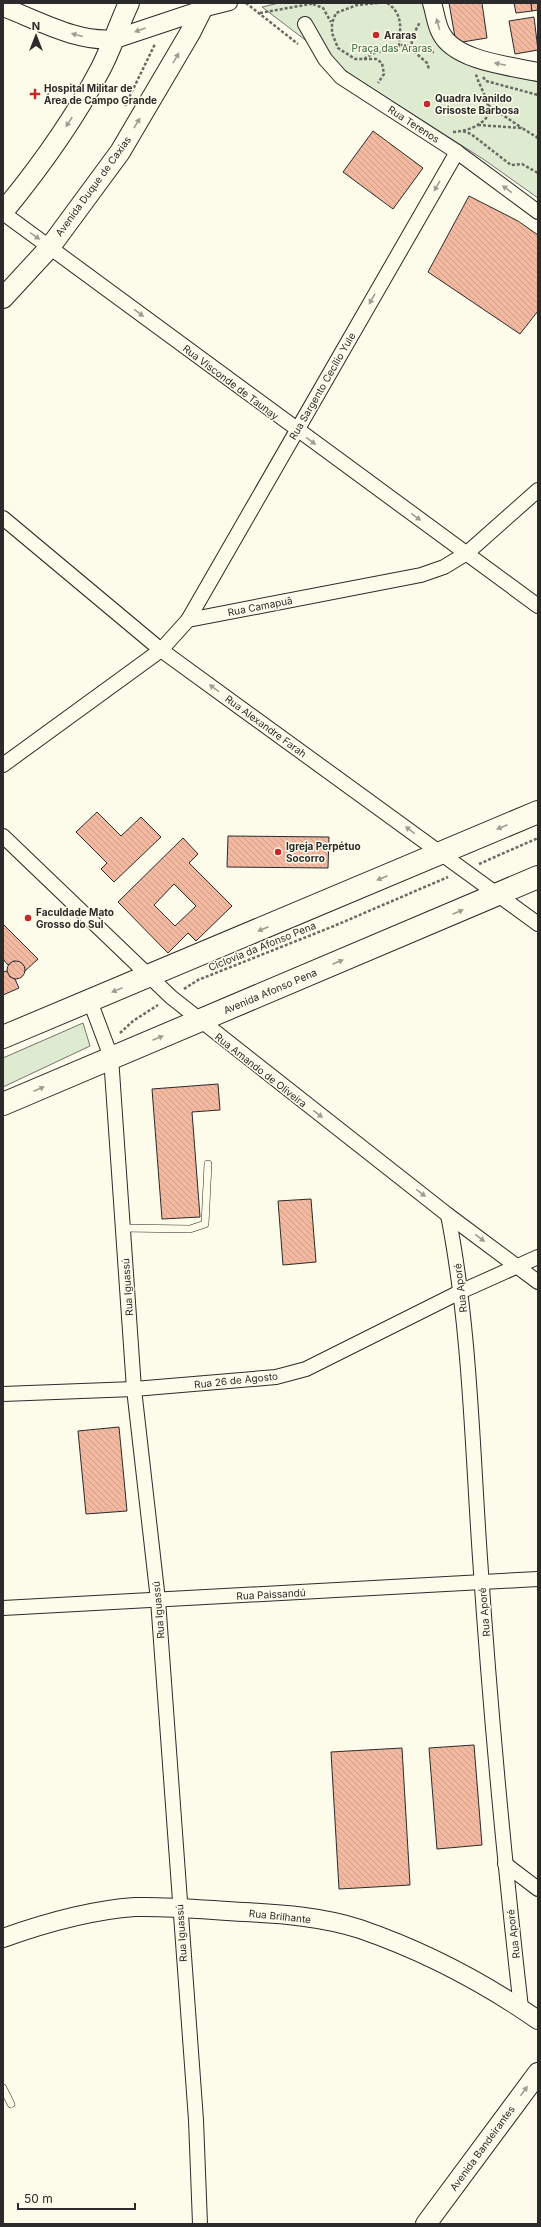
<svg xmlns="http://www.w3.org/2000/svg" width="541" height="2227" viewBox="0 0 541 2227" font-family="Inter,sans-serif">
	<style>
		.green { fill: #deebd1; stroke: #74746e }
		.building { fill: url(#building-back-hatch); stroke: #2b2b2b; fill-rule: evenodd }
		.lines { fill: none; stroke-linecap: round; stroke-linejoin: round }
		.service-casing { stroke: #2b2b2b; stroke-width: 8 }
		.minor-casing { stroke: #2b2b2b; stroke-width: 16 }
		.tertiary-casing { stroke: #2b2b2b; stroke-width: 20 }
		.secondary-casing { stroke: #2b2b2b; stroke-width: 22 }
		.primary-casing { stroke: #2b2b2b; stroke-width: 24 }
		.path { stroke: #6a6964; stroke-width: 2.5; stroke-dasharray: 3 2; stroke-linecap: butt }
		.service { stroke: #fdfbea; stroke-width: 7 }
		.minor { stroke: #fdfbea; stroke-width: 14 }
		.tertiary { stroke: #fdfbea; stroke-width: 18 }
		.secondary { stroke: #fdfbea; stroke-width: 20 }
		.primary { stroke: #fdfbea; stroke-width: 22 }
		.oneway { fill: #9e9d94 }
		.poi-dot { fill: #c62828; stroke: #fdfbea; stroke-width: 1.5 }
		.labels { text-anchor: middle; stroke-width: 3; stroke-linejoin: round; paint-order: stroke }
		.poi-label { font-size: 10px; font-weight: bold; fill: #2b2b2b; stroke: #fdfbea; text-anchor: start }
		.park-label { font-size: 10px; fill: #34623c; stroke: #fdfbea }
		.street-label { font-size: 10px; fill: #2b2b2b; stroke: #fdfbea }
	</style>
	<defs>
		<pattern id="building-back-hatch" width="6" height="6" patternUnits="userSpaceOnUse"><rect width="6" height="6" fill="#f2b8a0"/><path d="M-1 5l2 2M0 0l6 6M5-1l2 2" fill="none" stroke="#d09e8a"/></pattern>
	</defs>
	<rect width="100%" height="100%" fill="#fdfbea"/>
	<g class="green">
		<polygon points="279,3 426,3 434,32 484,69 538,82 538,198 483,159 350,74 262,7"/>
		<polygon points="83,1023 90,1046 3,1087 3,1058"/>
	</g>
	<g class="building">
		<polygon points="449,3 482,3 487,38 456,43"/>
		<polygon points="514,3 531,3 532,11 516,13"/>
		<polygon points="531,3 538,3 538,10 532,11"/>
		<polygon points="534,17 538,50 515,54 509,21"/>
		<polygon points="373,131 423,168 393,209 343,172"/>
		<polygon points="469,196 518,221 538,235 538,311 520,334 428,272"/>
		<polygon points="97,812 121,836 141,817 161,837 114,882 101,869 107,863 76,832"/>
		<polygon points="228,836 329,837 328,868 227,867"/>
		<path d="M183,838L198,854L189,863L232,906L196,941L188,933L168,953L118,902ZM174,884L196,906L175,926L154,905Z"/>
		<polygon points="3,924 38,959 24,972 21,963 14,961 8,965 3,959"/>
		<circle cx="16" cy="970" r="9"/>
		<polygon points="7,971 10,977 15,979 19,988 3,995 3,972"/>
		<polygon points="218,1084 220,1110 192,1112 200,1217 162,1219 152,1089"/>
		<polygon points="311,1199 316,1262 283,1265 278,1201"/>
		<polygon points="119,1427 127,1511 86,1514 78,1431"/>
		<polygon points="474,1745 482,1845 437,1849 429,1748"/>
		<polygon points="402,1748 410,1885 339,1889 331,1752"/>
	</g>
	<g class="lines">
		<defs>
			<g id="service">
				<polyline points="123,1228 190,1229 205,1224 208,1164"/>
				<polyline points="3,2088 11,2104"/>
			</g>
			<g id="minor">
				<polyline points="202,10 230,3"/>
				<polyline points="305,24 325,59 341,77 457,152 538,212"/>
				<polyline points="3,213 538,606"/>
				<polyline points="3,518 161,650 538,924"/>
				<polyline points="188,620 421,575 444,567 467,553 538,490"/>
				<polyline points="3,765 161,650 188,620 457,152"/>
				<polyline points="3,836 171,997 448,1215 538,1282"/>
				<polyline points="90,1001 111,1057 134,1389 158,1600 196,2120 200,2224"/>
				<path d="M448,1215C470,1327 472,1443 480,1558C490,1708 504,1858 521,2008"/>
				<polyline points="3,1394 134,1389 276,1377 306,1369 462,1291 538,1257"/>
				<polyline points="3,1608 538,1579"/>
				<polyline points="505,1864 538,1889"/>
			</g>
			<g id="tertiary">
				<path d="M432,3C435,12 436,24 441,33C455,61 510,66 538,72"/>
				<path d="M3,7C38,20 77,43 115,39L202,10"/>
				<path d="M3,1938C45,1923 91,1910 135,1907C171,1906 208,1910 244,1912C283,1914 323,1917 360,1929C424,1951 483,1982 538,2020"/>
			</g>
			<g id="secondary">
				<path d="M3,212C40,167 74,120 101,68C112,47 119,24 129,3"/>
				<polyline points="3,298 50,247 120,152 190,33 205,3"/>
				<polyline points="426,2224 538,2073"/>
			</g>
			<g id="primary">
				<polyline points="3,1037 538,812"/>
				<polyline points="3,1104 538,877"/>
			</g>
		</defs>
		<use href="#service" class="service-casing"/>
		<use href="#minor" class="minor-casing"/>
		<use href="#tertiary" class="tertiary-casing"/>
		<use href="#secondary" class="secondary-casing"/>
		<use href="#primary" class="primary-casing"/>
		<g class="path">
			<polyline points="246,3 298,44"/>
			<polyline points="378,3 357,5 336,13 332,23 332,33 338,48 355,59 364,59 374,53 394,49 401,45 408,46 427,63 429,69"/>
			<path d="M387,3C404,14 400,29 399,46"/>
			<polyline points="313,4 323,8 331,22"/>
			<polyline points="260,13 316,3"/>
			<polyline points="413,49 411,39 420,22"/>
			<polyline points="416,51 435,52"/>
			<polyline points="364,59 376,59 382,63 384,74 378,83"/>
			<polyline points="483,77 486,81 538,95"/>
			<polyline points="488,105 522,128"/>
			<polyline points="125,106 155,44"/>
			<polyline points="478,125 522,128 538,138"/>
			<polyline points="463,131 471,134 511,165 522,164 538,173"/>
			<path d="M453,132C464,131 473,129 482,122C498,111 479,88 476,74"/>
			<polyline points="479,864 538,838"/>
			<polyline points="184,989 198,980 334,926 448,877"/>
			<polyline points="120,1033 133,1021 158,1005"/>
		</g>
		<use href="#service" class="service"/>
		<use href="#minor" class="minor"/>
		<use href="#tertiary" class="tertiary"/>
		<use href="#secondary" class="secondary"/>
		<use href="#primary" class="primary"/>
	</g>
	<defs><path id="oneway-solid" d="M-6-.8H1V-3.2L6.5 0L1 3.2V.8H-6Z"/></defs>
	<g class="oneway">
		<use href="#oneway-solid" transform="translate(438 24) rotate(-106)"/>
		<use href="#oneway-solid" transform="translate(140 30) rotate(160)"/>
		<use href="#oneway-solid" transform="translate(77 35) rotate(-165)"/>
		<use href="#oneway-solid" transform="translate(176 58) rotate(-60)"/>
		<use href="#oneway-solid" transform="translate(500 64) rotate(-168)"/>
		<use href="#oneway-solid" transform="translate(69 122) rotate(123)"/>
		<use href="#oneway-solid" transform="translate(137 123) rotate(-59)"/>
		<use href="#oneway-solid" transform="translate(437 186) rotate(120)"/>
		<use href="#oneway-solid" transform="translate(507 189) rotate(-144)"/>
		<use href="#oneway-solid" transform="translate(35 236) rotate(35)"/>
		<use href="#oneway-solid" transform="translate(372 299) rotate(120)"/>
		<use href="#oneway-solid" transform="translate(139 313) rotate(37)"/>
		<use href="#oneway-solid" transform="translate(311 441) rotate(36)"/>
		<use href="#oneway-solid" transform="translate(416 517) rotate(36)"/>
		<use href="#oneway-solid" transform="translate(214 688) rotate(-144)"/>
		<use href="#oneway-solid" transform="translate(502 827) rotate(157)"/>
		<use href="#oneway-solid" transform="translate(410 830) rotate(-144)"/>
		<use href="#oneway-solid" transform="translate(382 878) rotate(157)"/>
		<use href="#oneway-solid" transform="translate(458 912) rotate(-23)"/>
		<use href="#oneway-solid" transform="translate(263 929) rotate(157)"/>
		<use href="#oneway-solid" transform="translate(338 962) rotate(-23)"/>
		<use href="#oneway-solid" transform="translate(117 990) rotate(158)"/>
		<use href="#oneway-solid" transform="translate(158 1038) rotate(-23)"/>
		<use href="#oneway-solid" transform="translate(39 1089) rotate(-23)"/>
		<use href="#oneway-solid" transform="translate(318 1114) rotate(38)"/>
		<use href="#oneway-solid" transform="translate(421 1193) rotate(38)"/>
		<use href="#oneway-solid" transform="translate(480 1238) rotate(37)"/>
		<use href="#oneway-solid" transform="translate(524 2091) rotate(-54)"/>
	</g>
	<g class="poi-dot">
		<circle cx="376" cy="35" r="4"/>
		<path d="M33 88h4v4h4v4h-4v4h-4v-4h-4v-4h4z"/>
		<circle cx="427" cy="104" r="4"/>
		<circle cx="278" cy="852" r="4"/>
		<circle cx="28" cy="918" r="4"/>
	</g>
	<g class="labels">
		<g class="poi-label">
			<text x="384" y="39">Araras</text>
			<text x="44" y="92">Hospital Militar de<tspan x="44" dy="12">Área de Campo Grande</tspan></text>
			<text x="435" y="102">Quadra Ivanildo<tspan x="435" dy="12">Grisoste Barbosa</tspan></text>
			<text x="286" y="850">Igreja Perpétuo<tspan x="286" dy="12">Socorro</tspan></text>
			<text x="36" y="916">Faculdade Mato<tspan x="36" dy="12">Grosso do Sul</tspan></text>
		</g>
		<g class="park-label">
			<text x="392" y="52">Praça das Araras</text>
		</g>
		<g class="street-label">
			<text transform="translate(414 124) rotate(33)" y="4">Rua Terenos</text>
			<text transform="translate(93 186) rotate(-54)" y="4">Avenida Duque de Caxias</text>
			<text transform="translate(231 382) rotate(37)" y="4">Rua Visconde de Taunay</text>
			<text transform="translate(322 386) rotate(-60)" y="4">Rua Sargento Cecílio Yule</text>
			<text transform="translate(260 606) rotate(-11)" y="4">Rua Camapuã</text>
			<text transform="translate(266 726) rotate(36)" y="4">Rua Alexandre Farah</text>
			<text transform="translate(262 946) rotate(-22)" y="4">Ciclovia da Afonso Pena</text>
			<text transform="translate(270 991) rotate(-23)" y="4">Avenida Afonso Pena</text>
			<text transform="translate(261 1070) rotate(38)" y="4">Rua Amando de Oliveira</text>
			<text transform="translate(127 1287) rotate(-94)" y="4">Rua Iguassú</text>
			<text transform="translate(460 1288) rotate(-97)" y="4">Rua Aporé</text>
			<text transform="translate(236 1380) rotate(-6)" y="4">Rua 26 de Agosto</text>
			<text transform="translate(271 1594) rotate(-3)" y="4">Rua Paissandú</text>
			<text transform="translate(158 1610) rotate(-95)" y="4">Rua Iguassú</text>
			<text transform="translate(484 1612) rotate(-95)" y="4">Rua Aporé</text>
			<text transform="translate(280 1916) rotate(6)" y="4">Rua Brilhante</text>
			<text transform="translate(181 1933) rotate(-94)" y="4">Rua Iguassú</text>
			<text transform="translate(513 1934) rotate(-97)" y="4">Rua Aporé</text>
			<text transform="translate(482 2148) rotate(-54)" y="4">Avenida Bandeirantes</text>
		</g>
	</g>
	<rect width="541" height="2227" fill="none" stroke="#2b2b2b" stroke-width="8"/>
	<g transform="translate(36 36)" stroke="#fdfbea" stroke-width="3" paint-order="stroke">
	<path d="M0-3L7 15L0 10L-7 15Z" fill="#2b2b2b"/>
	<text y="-6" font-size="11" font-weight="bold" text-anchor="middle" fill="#2b2b2b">N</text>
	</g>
	<path d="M18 2203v6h117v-6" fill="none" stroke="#2b2b2b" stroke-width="2"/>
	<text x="24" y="2203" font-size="12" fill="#2b2b2b" stroke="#fdfbea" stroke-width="3" paint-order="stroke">50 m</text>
</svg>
